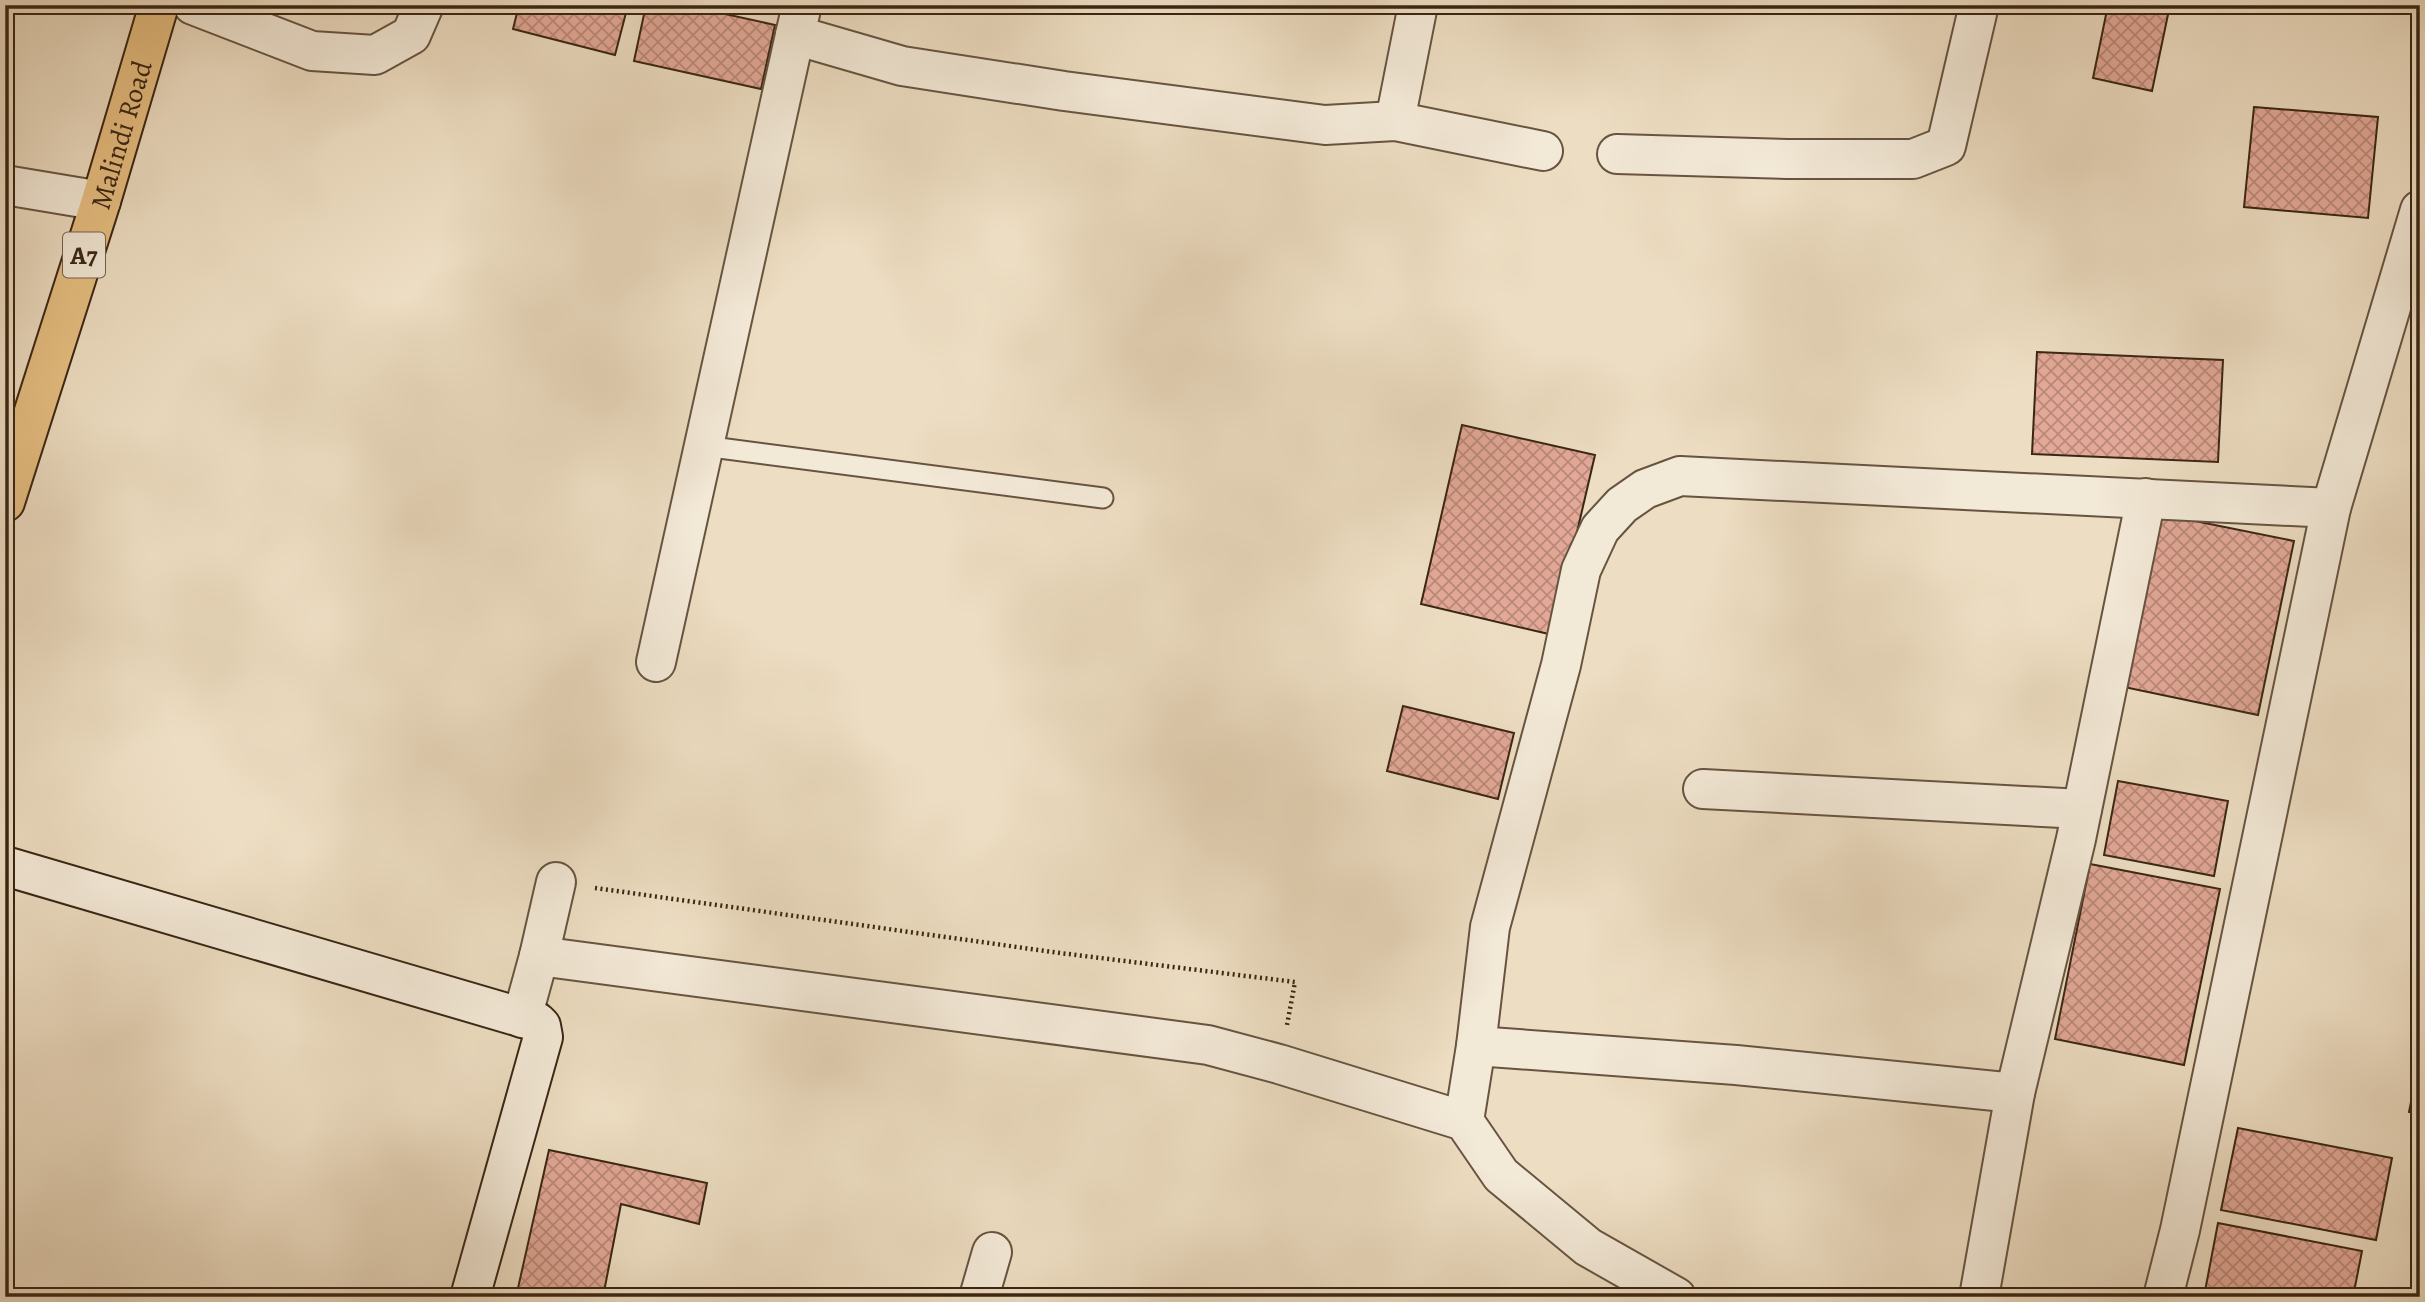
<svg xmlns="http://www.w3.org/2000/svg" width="2425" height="1302" viewBox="0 0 2425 1302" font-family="Alegreya,serif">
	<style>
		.building { fill: url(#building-cross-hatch); stroke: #3a2614; stroke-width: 2 }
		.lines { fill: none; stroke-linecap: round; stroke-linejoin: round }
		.lane-casing { stroke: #675440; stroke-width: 23 }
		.street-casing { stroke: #675440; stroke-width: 42 }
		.secondary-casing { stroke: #3a2614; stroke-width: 42 }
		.highway-casing { stroke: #3a2614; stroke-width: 42 }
		.path { stroke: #3a2614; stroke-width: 4.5; stroke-dasharray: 2 3.5; stroke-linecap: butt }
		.lane { stroke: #f3e9d7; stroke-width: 19 }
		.street { stroke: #f3e9d7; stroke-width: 38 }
		.secondary { stroke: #f3e9d7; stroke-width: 38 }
		.highway { stroke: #e6be81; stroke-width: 38 }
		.labels { text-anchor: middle; stroke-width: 5; stroke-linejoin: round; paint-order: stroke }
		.shield { fill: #f3e9d7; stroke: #72604e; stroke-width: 2 }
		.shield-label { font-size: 26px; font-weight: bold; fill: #3a2614 }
		.street-label { font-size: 28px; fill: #3a2614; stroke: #f3e9d7 }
	</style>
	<defs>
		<pattern id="building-cross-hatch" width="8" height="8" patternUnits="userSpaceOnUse" patternTransform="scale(1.75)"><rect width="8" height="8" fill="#e3a897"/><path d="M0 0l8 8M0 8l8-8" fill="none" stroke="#b9897a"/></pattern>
	</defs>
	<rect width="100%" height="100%" fill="#edddc2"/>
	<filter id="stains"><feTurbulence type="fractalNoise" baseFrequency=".00286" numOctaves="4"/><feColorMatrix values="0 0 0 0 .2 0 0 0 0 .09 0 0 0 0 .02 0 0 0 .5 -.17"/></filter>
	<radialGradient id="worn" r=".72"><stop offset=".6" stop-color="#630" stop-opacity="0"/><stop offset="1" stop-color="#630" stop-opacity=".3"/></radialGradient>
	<g class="building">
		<polygon points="519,5 628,5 615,55 513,29"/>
		<polygon points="646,5 684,5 775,25 761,89 634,61"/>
		<polygon points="2108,5 2170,5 2152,91 2093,78"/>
		<polygon points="2254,107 2378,117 2368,218 2244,207"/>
		<polygon points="2037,352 2223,360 2218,462 2032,454"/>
		<polygon points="1462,425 1595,455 1553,635 1421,604"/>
		<polygon points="2160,514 2294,541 2258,715 2124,687"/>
		<polygon points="1403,706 1514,733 1498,799 1387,771"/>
		<polygon points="2118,781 2228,801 2214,876 2104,855"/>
		<polygon points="2090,864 2220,889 2184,1065 2055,1039"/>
		<polygon points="2420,1058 2420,1114 2409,1112"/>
		<polygon points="2238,1128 2392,1158 2376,1240 2221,1210"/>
		<polygon points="549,1150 707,1183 699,1224 621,1204 603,1297 516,1297"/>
		<polygon points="2218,1223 2362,1251 2353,1297 2237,1297 2205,1291"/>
	</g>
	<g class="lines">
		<defs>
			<polyline id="lane" points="704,446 1103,498"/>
			<g id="street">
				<polyline points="193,5 312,51 375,55 411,35 424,5"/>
				<polyline points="802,5 795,35 902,66 1064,91 1325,125 1395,121 1543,151"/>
				<polyline points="1395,121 1418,5"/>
				<polyline points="1617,154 1788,159 1913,159 1946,146 1979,5"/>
				<polyline points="5,185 101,201"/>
				<polyline points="656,662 795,35"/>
				<polyline points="1703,789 2082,809"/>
				<polyline points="539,956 556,882"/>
				<polyline points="522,1018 539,956 1208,1045 1279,1064 1464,1121 1501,1175 1588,1247 1676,1297"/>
				<polyline points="1476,1046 1736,1065 2015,1093"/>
				<polyline points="1464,1121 1476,1046 1490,927 1561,665 1581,570 1600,529 1622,505 1645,489 1680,476 2331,508"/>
				<polyline points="979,1297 992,1252"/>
				<polyline points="1979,1297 2015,1093 2076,839 2146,498"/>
				<polyline points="2163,1297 2180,1230 2331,508 2420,210"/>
			</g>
			<polyline id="secondary" points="5,866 537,1022 541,1026 543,1037 470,1297"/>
			<g id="highway">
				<path id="s1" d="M5,502L101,201L159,5"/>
			</g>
		</defs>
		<use href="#lane" class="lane-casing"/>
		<use href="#street" class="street-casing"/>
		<use href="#secondary" class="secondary-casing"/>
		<use href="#highway" class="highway-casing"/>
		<polyline class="path" points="595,888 1060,953 1295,982 1287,1025"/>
		<use href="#lane" class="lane"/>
		<use href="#street" class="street"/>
		<use href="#secondary" class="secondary"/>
		<use href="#highway" class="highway"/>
	</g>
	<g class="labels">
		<rect class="shield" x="63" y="232.5" width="42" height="45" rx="5"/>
		<g class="shield-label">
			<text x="84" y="264">A7</text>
		</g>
		<g class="street-label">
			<text dy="10" stroke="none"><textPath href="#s1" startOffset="385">Malindi Road</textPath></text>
		</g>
	</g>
	<rect width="2425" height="1302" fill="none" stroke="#edddc2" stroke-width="28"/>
	<rect x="7" y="7" width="2411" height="1288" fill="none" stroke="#3a2614" stroke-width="3.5"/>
	<rect x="14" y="14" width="2397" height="1274" fill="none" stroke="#3a2614" stroke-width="2"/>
	<rect width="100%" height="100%" filter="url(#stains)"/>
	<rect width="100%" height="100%" fill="url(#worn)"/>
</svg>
